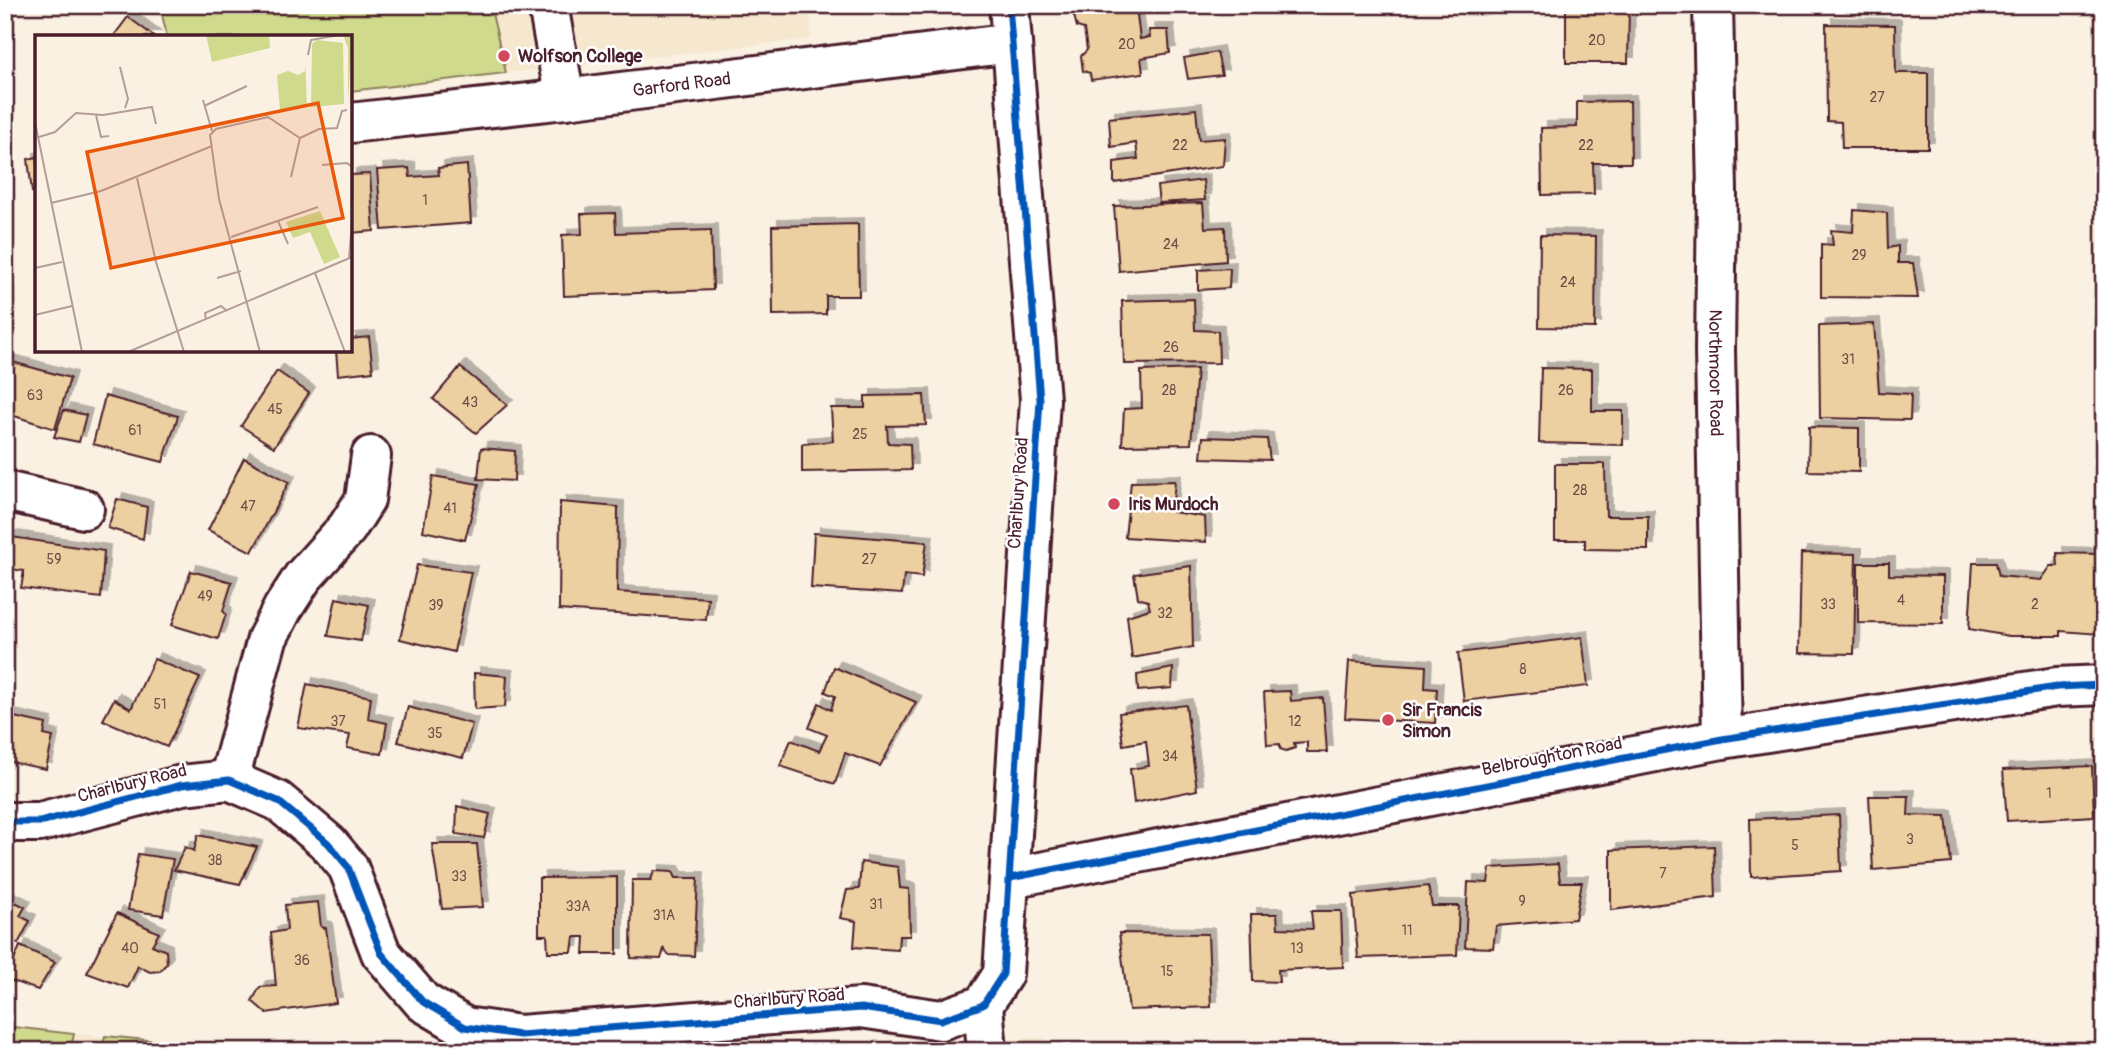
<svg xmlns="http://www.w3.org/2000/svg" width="2109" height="1056" viewBox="0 0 2109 1056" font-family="Pangolin,sans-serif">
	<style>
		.built { fill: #f6e7cf }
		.green { fill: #cfda8d; stroke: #8c7c5c; stroke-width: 2 }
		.building { fill: #edd0a1; stroke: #4a1f2b; stroke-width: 2; filter: url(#shadow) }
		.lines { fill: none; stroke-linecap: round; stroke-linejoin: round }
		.minor-casing { stroke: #4a1f2b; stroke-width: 44 }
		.minor { stroke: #fff; stroke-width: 38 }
		.cycleway-casing { stroke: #fff; stroke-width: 11 }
		.cycleway { stroke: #0057b8; stroke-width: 7 }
		.poi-dot { fill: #d1495b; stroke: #fff; stroke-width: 2.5 }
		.labels { text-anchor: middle; stroke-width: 5; stroke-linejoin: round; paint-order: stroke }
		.number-label { font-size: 14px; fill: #734b48 }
		.poi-label { font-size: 18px; font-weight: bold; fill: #4a1f2b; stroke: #fff; text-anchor: start }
		.street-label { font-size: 18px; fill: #4a1f2b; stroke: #fff }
		.inset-road { fill: none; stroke: #b49d99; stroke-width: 2 }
		.view { fill: #e8590c; fill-opacity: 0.15; stroke: #e8590c; stroke-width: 3.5 }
		.inset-edge { fill: none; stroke: #4a1f2b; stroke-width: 3.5 }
	</style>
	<defs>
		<filter id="shadow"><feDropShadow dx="6" dy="-6" stdDeviation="0" flood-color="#0004"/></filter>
	</defs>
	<rect width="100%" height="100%" fill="#faf1e3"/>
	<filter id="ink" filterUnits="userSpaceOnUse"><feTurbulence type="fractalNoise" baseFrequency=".0143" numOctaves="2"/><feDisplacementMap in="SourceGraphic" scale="14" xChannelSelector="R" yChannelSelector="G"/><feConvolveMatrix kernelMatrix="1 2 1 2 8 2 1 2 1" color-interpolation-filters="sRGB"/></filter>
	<g filter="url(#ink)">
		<g class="built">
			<polygon points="160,5 810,5 811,39 506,73 350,93 350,37 165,37"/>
			<polygon points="5,1026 74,1034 265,1051 5,1051"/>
			<polygon points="1044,1038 1046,1051 607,1051"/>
		</g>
		<g class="green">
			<polygon points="160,5 490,5 506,73 350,91 350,37 167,37"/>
			<polygon points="5,1026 74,1034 70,1051 5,1051"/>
			<polygon points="105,1036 265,1051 102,1051"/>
		</g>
		<g class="building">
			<polygon points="1080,5 1143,5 1144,12 1137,15 1140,39 1150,37 1149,30 1168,30 1170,53 1141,58 1143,73 1091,80 1090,73 1083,71 1081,56 1087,50 1084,29 1077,27 1073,12 1081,10"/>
			<polygon points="1566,5 1629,5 1628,63 1566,63"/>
			<polygon points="128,17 155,37 113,37"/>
			<polygon points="1826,24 1895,25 1896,73 1928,73 1928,148 1842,148 1841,122 1827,121"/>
			<polygon points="1217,52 1222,75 1188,79 1184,58"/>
			<polygon points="1630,101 1631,163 1593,163 1594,194 1542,195 1541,128 1577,127 1577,102"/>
			<polygon points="1196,109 1199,140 1225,138 1223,166 1114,183 1114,162 1138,159 1136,143 1111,147 1109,118"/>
			<polygon points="37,157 37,191 32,192 28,159"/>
			<polygon points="467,165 471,223 382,230 377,170 409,168 410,177 439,175 438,168"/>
			<polygon points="370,174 374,231 350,233 350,175"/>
			<polygon points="1203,180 1205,200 1159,203 1157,186"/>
			<polygon points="1203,203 1205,228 1225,227 1226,261 1119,271 1114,206"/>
			<polygon points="1854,210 1887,213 1888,248 1898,246 1898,263 1913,263 1918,298 1821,297 1821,244 1833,245 1831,230 1853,232"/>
			<polygon points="615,213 616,233 711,230 713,290 564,296 562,235 582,234 581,214"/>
			<polygon points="858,224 859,296 826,296 826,314 773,315 772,226"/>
			<polygon points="1540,235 1596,236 1595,328 1539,327"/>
			<polygon points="1230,268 1229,288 1198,290 1198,270"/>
			<polygon points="1194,299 1195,330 1218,331 1219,363 1124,364 1122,301"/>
			<polygon points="1874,324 1879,392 1911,394 1910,420 1820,418 1819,326"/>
			<polygon points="369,337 373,371 338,375 336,350 350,350 350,339"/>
			<polygon points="5,360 70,378 55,429 5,413"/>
			<polygon points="460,367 507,405 476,433 433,399"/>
			<polygon points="1541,368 1592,369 1592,411 1623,411 1623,445 1539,443"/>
			<polygon points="1197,369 1191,444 1122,445 1124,409 1142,408 1141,371"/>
			<polygon points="277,371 309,393 274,447 241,426"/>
			<polygon points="924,395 926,425 887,426 888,443 910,444 911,470 802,472 802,444 833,441 831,408 865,408 865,396"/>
			<polygon points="105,396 178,416 163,462 93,444"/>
			<polygon points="64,410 86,415 79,442 54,437"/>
			<polygon points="1809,427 1859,428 1859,472 1808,471"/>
			<polygon points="1203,437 1267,439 1270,460 1201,458"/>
			<polygon points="481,448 515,451 514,481 478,479"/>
			<polygon points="244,458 289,482 252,552 208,530"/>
			<polygon points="1555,464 1605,464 1606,516 1648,516 1648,550 1585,549 1585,540 1555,540"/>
			<polygon points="433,476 479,484 465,540 423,531"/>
			<polygon points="1175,481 1172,512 1205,517 1206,542 1125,537 1131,482"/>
			<polygon points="117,499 147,507 143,539 108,528"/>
			<polygon points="560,502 618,507 617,592 708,598 706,620 559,610"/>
			<polygon points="814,533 927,542 922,577 904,575 902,594 811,588"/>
			<polygon points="5,536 104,551 101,598 21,588 24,571 5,568"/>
			<polygon points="1801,553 1856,554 1854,654 1799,653"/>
			<polygon points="2057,553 2100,554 2100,634 2061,631 2061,636 2009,636 1969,629 1973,563 1996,563 1999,576 2041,580 2051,566 2058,566"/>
			<polygon points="1858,563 1889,563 1889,575 1943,576 1943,624 1858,623"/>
			<polygon points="417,565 471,572 454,652 400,639"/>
			<polygon points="1191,566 1193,647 1132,658 1127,616 1150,609 1148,601 1138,598 1134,574"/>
			<polygon points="191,571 232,582 223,611 226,614 218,639 172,625"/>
			<polygon points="336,598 369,605 361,641 328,636"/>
			<polygon points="1582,637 1588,686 1464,701 1458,653"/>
			<polygon points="154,659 200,678 167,747 103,720 114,699 131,709"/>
			<polygon points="1349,661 1426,666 1425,688 1437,689 1435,723 1345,718"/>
			<polygon points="834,667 916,702 880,766 845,753 835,784 780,766 791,740 819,751 827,735 809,728 819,703 831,710 835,696 825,692"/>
			<polygon points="1173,668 1172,688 1138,691 1137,675"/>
			<polygon points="474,673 507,676 505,707 475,709"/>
			<polygon points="307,684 371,697 368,719 387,723 382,754 347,748 350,735 298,728"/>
			<polygon points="1290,691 1291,701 1323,698 1327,752 1307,752 1307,742 1294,743 1295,748 1286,751 1280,749 1280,744 1267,745 1264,692"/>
			<polygon points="1186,705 1197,790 1134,803 1130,769 1149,766 1146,741 1123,745 1119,713"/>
			<polygon points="408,707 472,724 463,758 398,742"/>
			<polygon points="5,715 46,724 44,735 53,737 46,769 5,761"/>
			<polygon points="2092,766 2094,816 2007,821 2003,770"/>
			<polygon points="1869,796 1909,796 1908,815 1946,816 1951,863 1873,870"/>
			<polygon points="457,806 490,814 484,838 456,834"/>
			<polygon points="1839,815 1841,871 1751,877 1750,819"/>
			<polygon points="198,835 257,847 240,884 174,870 185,847 194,851"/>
			<polygon points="432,844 477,844 483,907 442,909"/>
			<polygon points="1714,846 1716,897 1611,910 1611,850"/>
			<polygon points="138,854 173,859 163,915 128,910"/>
			<polygon points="861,862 898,867 900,888 909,889 910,936 899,936 898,950 854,947 856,921 840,918 847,890 859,889"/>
			<polygon points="1558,864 1560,882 1582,882 1575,919 1496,926 1493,948 1465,947 1468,882 1488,883 1490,868"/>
			<polygon points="654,871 673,872 676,878 698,878 694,956 669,955 664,949 661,959 631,958 632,880 651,880"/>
			<polygon points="617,877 617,954 584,954 585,937 574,937 572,952 548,952 547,935 539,935 539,878"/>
			<polygon points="1428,886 1432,906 1459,906 1457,955 1358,958 1353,895"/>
			<polygon points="5,897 25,907 20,916 30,921 18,944 8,939 5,943"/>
			<polygon points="318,902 321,927 326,928 336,1003 266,1013 252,1001 260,987 276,986 271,933 287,930 285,905"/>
			<polygon points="1311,911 1341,911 1343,967 1278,970 1279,982 1253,981 1251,914 1277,914 1278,928 1313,929"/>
			<polygon points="117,913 159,933 152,945 166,951 167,963 160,971 150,972 138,966 128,988 87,973"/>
			<polygon points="1119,933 1208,934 1211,1007 1129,1010"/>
			<polygon points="20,946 55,962 38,990 6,979"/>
		</g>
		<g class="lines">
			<defs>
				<g id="minor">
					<polyline points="548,5 565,99"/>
					<path id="s1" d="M1713,5L1717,191L1715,350L1722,739"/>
					<path id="s2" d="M350,123L565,99L1012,43"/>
					<polyline points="5,491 84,509"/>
					<polyline points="229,780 267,639 283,608 303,577 347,528 365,500 371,456"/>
					<polyline points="5,822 40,822 182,785 229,780 278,801 328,843 348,867 381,953 423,1002 465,1027 520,1035 861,1008 941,1020 983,1005 1003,974 1040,400 1009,5"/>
					<polyline points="1010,878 1722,739 2057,687 2104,685"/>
					<polyline points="983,1005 987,1051"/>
				</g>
			</defs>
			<use href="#minor" class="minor-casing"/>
			<use href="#minor" class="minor"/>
			<defs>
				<g id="cycleway">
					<polyline points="5,822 40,822 182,785 229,780 278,801 328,843 348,867 381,953 423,1002 465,1027 520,1035 861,1008 941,1020 983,1005 1003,974 1040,400 1009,5"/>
					<polyline points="1010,878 1722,739 2057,687 2104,685"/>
				</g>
			</defs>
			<use href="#cycleway" class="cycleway-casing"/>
			<use href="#cycleway" class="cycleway"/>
		</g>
	</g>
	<g class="poi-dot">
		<circle cx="504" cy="56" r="7"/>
		<circle cx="1114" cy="504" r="7"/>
		<circle cx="1388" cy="720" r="7"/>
	</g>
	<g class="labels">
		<g class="number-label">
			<text x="1597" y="45">20</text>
			<text x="1127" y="49">20</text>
			<text x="1877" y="102">27</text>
			<text x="1180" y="150">22</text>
			<text x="1586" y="150">22</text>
			<text x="425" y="205">1</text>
			<text x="1171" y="249">24</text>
			<text x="1859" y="260">29</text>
			<text x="1568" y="287">24</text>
			<text x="1171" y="352">26</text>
			<text x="1848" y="364">31</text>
			<text x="1169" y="395">28</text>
			<text x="1566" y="395">26</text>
			<text x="35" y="400">63</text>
			<text x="470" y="407">43</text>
			<text x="275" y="414">45</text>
			<text x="135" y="435">61</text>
			<text x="860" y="439">25</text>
			<text x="1580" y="495">28</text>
			<text x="248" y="511">47</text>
			<text x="450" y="513">41</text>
			<text x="54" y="564">59</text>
			<text x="869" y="564">27</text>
			<text x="205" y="601">49</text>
			<text x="1901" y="605">4</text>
			<text x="1828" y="609">33</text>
			<text x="2035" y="609">2</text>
			<text x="436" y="610">39</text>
			<text x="1165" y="618">32</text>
			<text x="1523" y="674">8</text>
			<text x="160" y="709">51</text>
			<text x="338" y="726">37</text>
			<text x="1295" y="726">12</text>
			<text x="435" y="738">35</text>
			<text x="1170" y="761">34</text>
			<text x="2049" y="798">1</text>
			<text x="1910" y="844">3</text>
			<text x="1795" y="850">5</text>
			<text x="215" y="865">38</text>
			<text x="1663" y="878">7</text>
			<text x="459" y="881">33</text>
			<text x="1522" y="906">9</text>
			<text x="876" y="909">31</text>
			<text x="578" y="911">33A</text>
			<text x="664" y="920">31A</text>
			<text x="1407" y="935">11</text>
			<text x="130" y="953">40</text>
			<text x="1297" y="953">13</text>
			<text x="302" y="965">36</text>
			<text x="1167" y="976">15</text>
		</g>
		<g class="poi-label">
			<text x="518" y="62">Wolfson College</text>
			<text x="1128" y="510">Iris Murdoch</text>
			<text x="1402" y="716">Sir Francis<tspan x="1402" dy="21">Simon</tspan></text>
		</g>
		<g class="street-label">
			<text dy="6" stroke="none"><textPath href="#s2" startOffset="334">Garford Road</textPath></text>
			<text dy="6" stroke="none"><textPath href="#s1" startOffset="368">Northmoor Road</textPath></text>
			<text transform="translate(1018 493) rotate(-86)" y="6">Charlbury Road</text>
			<text transform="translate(1552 756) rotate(-11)" y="6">Belbroughton Road</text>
			<text transform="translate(132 783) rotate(-14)" y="6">Charlbury Road</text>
			<text transform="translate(789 998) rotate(-4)" y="6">Charlbury Road</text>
		</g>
	</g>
	<g transform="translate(35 35)">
		<rect width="317" height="317" fill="#faf1e3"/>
		<path d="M171,0H234L235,13L177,27ZM308,0H317L313,68V13ZM282,5L308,8L309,69L276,72L277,9ZM270,23L272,72L245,75L242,40L253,36L263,40L270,36ZM285,176L305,222L289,229L275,197L258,203L251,187Z" fill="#cfda8d"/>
		<path class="inset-road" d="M273,20L276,5L304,0M85,32L93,64L90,73M168,65L177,96M169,71L212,51M61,80L66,102L74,101M0,87L47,317M4,102L20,97L41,78L68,80L117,72L121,89M287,130L312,128L317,132M256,142L265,103M102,143L121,227L149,317M16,168L66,156L177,111M243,186L253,209M196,202L283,172M314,223L317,187M0,233L27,227M280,238L310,317M182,243L206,236M0,280L37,271M171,285L170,278L186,271L192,276M93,317L317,222M225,317L184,164L175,100L181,94L233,82L265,103L284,94L302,93L307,76L312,75"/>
		<path class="view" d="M283,68L308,183L76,233L52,117Z"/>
		<rect width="317" height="317" class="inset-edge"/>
	</g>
	<rect width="2109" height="1056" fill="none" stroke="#fff" stroke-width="28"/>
	<rect x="14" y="14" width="2081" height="1028" fill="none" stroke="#4a1f2b" stroke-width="2.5" filter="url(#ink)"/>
</svg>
